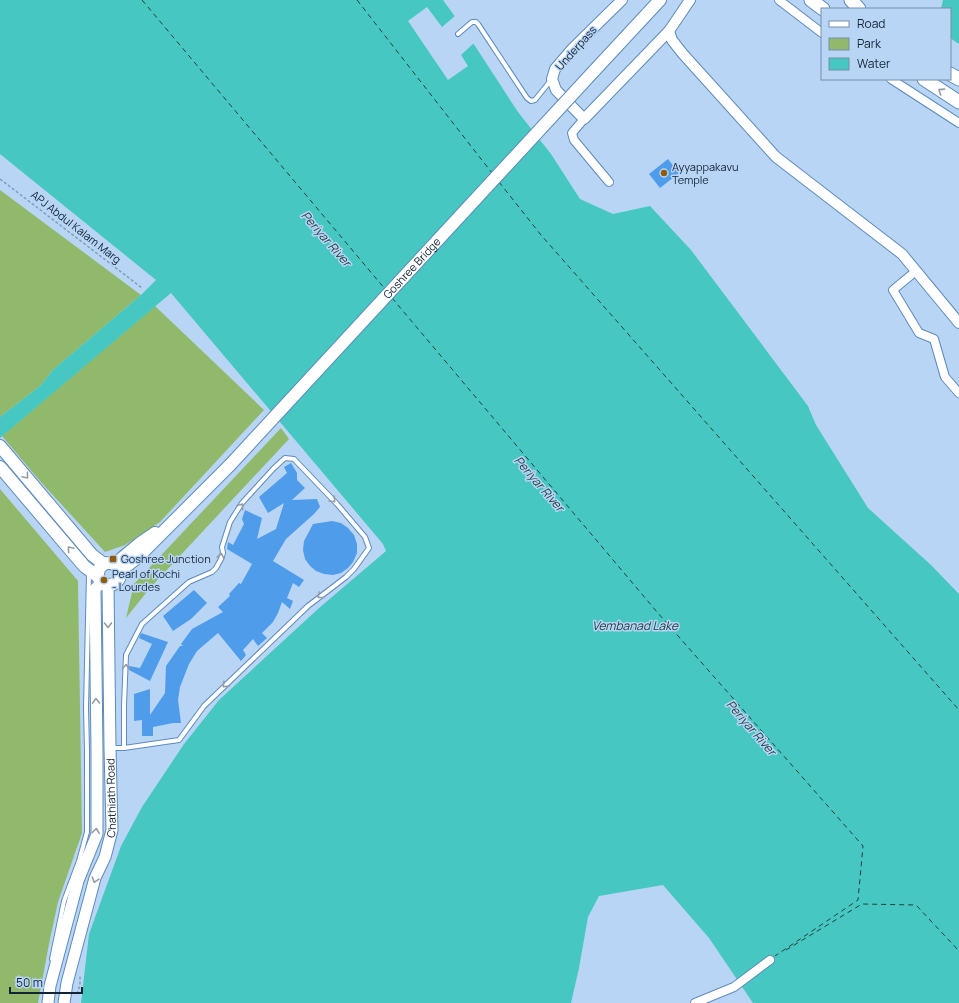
<svg xmlns="http://www.w3.org/2000/svg" width="959" height="1003" viewBox="0 0 959 1003" font-family="Manrope,sans-serif">
	<style>
		.green { fill: #91b96b }
		.water { fill: #46c7c1 }
		.pier { fill: #b9d5f5 }
		.lines { fill: none; stroke-linecap: round; stroke-linejoin: round }
		.ferry { stroke: #243f3e; stroke-width: 1; stroke-dasharray: 5 4; stroke-linecap: butt }
		.building { fill: #4f9cea }
		.service-casing { stroke: #5d8bbc; stroke-width: 6 }
		.minor-casing { stroke: #5d8bbc; stroke-width: 10 }
		.tertiary-casing { stroke: #5d8bbc; stroke-width: 12 }
		.secondary-casing { stroke: #5d8bbc; stroke-width: 13 }
		.primary-casing { stroke: #5d8bbc; stroke-width: 14 }
		.trunk-casing { stroke: #5d8bbc; stroke-width: 15 }
		.path { stroke: #839cb8; stroke-width: 1.5; stroke-dasharray: 3 2; stroke-linecap: butt }
		.service { stroke: #fff; stroke-width: 4 }
		.minor { stroke: #fff; stroke-width: 8 }
		.tertiary { stroke: #fff; stroke-width: 10 }
		.secondary { stroke: #fff; stroke-width: 11 }
		.primary { stroke: #fff; stroke-width: 12 }
		.trunk { stroke: #fff; stroke-width: 13 }
		.primary-bridge-casing { stroke: #5d8bbc; stroke-width: 14; stroke-linecap: butt }
		.primary-bridge { stroke: #fff; stroke-width: 12 }
		.oneway { stroke: #949ca5 }
		.poi-dot { fill: #8f5c0a; stroke: #b9d5f5; stroke-width: 1.5 }
		.labels { text-anchor: middle; stroke-width: 3; stroke-linejoin: round; paint-order: stroke }
		.street-label { font-size: 11px; fill: #122438; stroke: #b9d5f5 }
		.poi-label { font-size: 11px; fill: #122438; stroke: #b9d5f5; text-anchor: start }
		.water-label { font-size: 12px; font-style: italic; fill: #243f3e; stroke: #b9d5f5 }
	</style>
	<rect width="100%" height="100%" fill="#b9d5f5"/>
	<g class="green">
		<polygon points="0,190 141,295 54,369 40,386 0,417"/>
		<polygon points="155,306 264,410 160,522 125,545 105,552 39,480 2,436"/>
		<polygon points="281,428 289,439 150,588 126,618 134,584"/>
		<polygon points="0,489 78,581 82,833 58,902 49,944 38,1003 0,1003"/>
	</g>
	<g class="water">
		<polygon points="0,0 443,0 464,29 518,112 551,154 580,199 613,214 650,206 691,250 808,406 816,425 868,508 931,565 959,594 959,1003 753,1003 709,938 663,885 599,896 588,917 579,968 571,1003 81,1003 89,934 121,846 142,807 184,744 219,700 319,608 386,551 383,544 171,293 0,438 0,417 40,386 54,369 141,295 156,280 0,154"/>
		<polygon points="943,0 959,0 959,44 950,38 950,9 941,9"/>
	</g>
	<polygon class="pier" points="427,7 442,27 456,15 475,42 461,55 468,66 448,80 408,21"/>
	<g class="lines">
		<g class="ferry">
			<polyline points="142,0 385,289"/>
			<polyline points="357,0 492,173"/>
			<polyline points="499,182 541,235 959,710"/>
			<polyline points="392,298 657,612 863,846 858,900 775,956"/>
			<polyline points="786,950 862,904 916,905 959,951"/>
		</g>
	</g>
	<g class="building">
		<polygon points="668,159 679,173 660,188 649,174"/>
		<polygon points="291,463 297,473 297,480 305,488 292,500 317,499 320,507 314,514 286,539 273,561 304,580 299,587 293,583 287,598 293,601 290,609 282,602 278,613 273,622 262,633 267,638 258,646 253,639 243,650 246,655 241,661 218,633 197,651 189,664 180,687 178,700 181,723 173,723 153,727 153,736 142,736 142,720 134,721 134,694 150,689 150,715 165,693 166,666 180,646 183,646 181,644 192,629 223,612 218,607 230,596 229,594 239,583 241,584 252,564 227,549 228,542 233,545 244,524 242,519 245,510 262,518 257,539 276,529 284,503 268,513 259,497 287,473 284,467"/>
		<polygon points="332,521 341,523 348,528 354,535 357,544 357,553 353,562 348,568 341,573 333,575 324,574 316,571 310,566 305,559 303,550 304,541 313,524"/>
		<polygon points="194,590 207,603 191,619 173,631 163,616"/>
		<polygon points="141,633 168,642 150,681 129,670 129,666 140,668 152,644 139,638"/>
	</g>
	<g class="lines">
		<defs>
			<g id="service">
				<polyline points="458,34 472,22 476,22 478,24 527,98 531,101 535,100 551,80"/>
				<polyline points="112,748 124,748 179,740 204,706 308,606 346,577 354,569 369,548 365,537 337,504 294,459 285,458 274,468 242,503 230,522 222,547 223,553 221,559 216,568 212,572 189,582 142,624 126,655 124,705 124,748"/>
				<polyline points="52,959 64,901 79,861 87,832 87,751 86,708 89,573"/>
			</g>
			<g id="minor">
				<polyline points="779,0 822,33"/>
				<polyline points="891,79 959,123"/>
				<polyline points="584,119 572,133 574,140 609,182"/>
				<polyline points="916,271 893,290 919,333 934,339 945,377 959,393"/>
				<polyline points="695,1003 734,987 770,960"/>
			</g>
			<g id="tertiary">
				<polyline points="622,0 573,48 555,69 552,79 556,90 584,119 669,31 690,0"/>
				<polyline points="669,31 672,40 683,54 776,157 902,254 959,323"/>
			</g>
			<g id="secondary">
				<polyline points="48,1003 50,986 78,881 97,834 97,752 95,589 101,583"/>
				<path id="s1" d="M64,1003L67,983L95,878L105,857L112,830L110,748L108,586"/>
			</g>
			<g id="primary">
				<polyline points="594,71 660,0"/>
				<polyline points="0,446 92,555 104,564"/>
				<polyline points="0,467 84,566 97,576"/>
				<circle cx="109" cy="574" r="11"/>
				<polyline points="115,564 139,544 155,533"/>
				<polyline points="120,571 138,557 230,465"/>
			</g>
			<g id="trunk">
				<polyline points="811,0 823,9"/>
				<polyline points="851,0 859,9"/>
				<polyline points="950,74 959,79"/>
				<polyline points="924,79 959,102"/>
			</g>
		</defs>
		<use href="#service" class="service-casing"/>
		<use href="#minor" class="minor-casing"/>
		<use href="#tertiary" class="tertiary-casing"/>
		<use href="#secondary" class="secondary-casing"/>
		<use href="#primary" class="primary-casing"/>
		<use href="#trunk" class="trunk-casing"/>
		<g class="path">
			<polyline points="0,179 142,288"/>
			<polyline points="77,994 80,985 80,976"/>
		</g>
		<use href="#service" class="service"/>
		<use href="#minor" class="minor"/>
		<use href="#tertiary" class="tertiary"/>
		<use href="#secondary" class="secondary"/>
		<use href="#primary" class="primary"/>
		<use href="#trunk" class="trunk"/>
		<defs>
			<g id="primary-bridge">
				<path id="s2" d="M230,465L594,71"/>
			</g>
		</defs>
		<use href="#primary-bridge" class="primary-bridge-casing"/>
		<use href="#primary-bridge" class="primary-bridge"/>
	</g>
	<defs><path id="oneway-chevron" d="M-2-3.5L2.5 0L-2 3.5" fill="none" stroke-width="1.6" stroke-linecap="round" stroke-linejoin="round"/></defs>
	<g class="oneway">
		<use href="#oneway-chevron" transform="translate(941 91) rotate(-147)"/>
		<use href="#oneway-chevron" transform="translate(26 476) rotate(50)"/>
		<use href="#oneway-chevron" transform="translate(333 500) rotate(47)"/>
		<use href="#oneway-chevron" transform="translate(241 506) rotate(-53)"/>
		<use href="#oneway-chevron" transform="translate(70 549) rotate(-130)"/>
		<use href="#oneway-chevron" transform="translate(221 556) rotate(-78)"/>
		<use href="#oneway-chevron" transform="translate(320 596) rotate(142)"/>
		<use href="#oneway-chevron" transform="translate(108 625) rotate(89)"/>
		<use href="#oneway-chevron" transform="translate(126 667) rotate(-87)"/>
		<use href="#oneway-chevron" transform="translate(225 685) rotate(136)"/>
		<use href="#oneway-chevron" transform="translate(96 701) rotate(-91)"/>
		<use href="#oneway-chevron" transform="translate(96 831) rotate(-83)"/>
		<use href="#oneway-chevron" transform="translate(95 880) rotate(108)"/>
	</g>
	<g class="poi-dot">
		<circle cx="664" cy="173" r="4"/>
		<rect x="109" y="555" width="8" height="8" rx="2"/>
		<circle cx="104" cy="580" r="4"/>
	</g>
	<g class="labels">
		<g class="street-label">
			<text transform="translate(576 48) rotate(-48)" y="4">Underpass</text>
			<text transform="translate(76 227) rotate(38)" y="4">APJ Abdul Kalam Marg</text>
			<text dy="4" stroke="none"><textPath href="#s2" startOffset="268">Goshree Bridge</textPath></text>
			<text dy="4" stroke="none"><textPath href="#s1" startOffset="212">Chathiath Road</textPath></text>
		</g>
		<g class="poi-label">
			<text x="672" y="171">Ayyappakavu<tspan x="672" dy="13">Temple</tspan></text>
			<text x="121" y="563">Goshree Junction</text>
			<text x="112" y="578">Pearl of Kochi<tspan x="112" dy="13">- Lourdes</tspan></text>
		</g>
		<g class="water-label">
			<text transform="translate(326 239) rotate(49)" y="4">Periyar River</text>
			<text transform="translate(539 484) rotate(49)" y="4">Periyar River</text>
			<text x="635" y="630">Vembanad Lake</text>
			<text transform="translate(751 728) rotate(49)" y="4">Periyar River</text>
		</g>
	</g>
	<rect x="821" y="8" width="130" height="72" fill="#b9d5f5" stroke="#768ea9"/>
	<rect x="829" y="21" width="20" height="6" fill="#ffffff" stroke="#768ea9"/>
	<text x="857" y="28" font-size="12" fill="#122438">Road</text>
	<rect x="829" y="38" width="20" height="12" fill="#91b96b" stroke="#768ea9"/>
	<text x="857" y="48" font-size="12" fill="#122438">Park</text>
	<rect x="829" y="58" width="20" height="12" fill="#46c7c1" stroke="#768ea9"/>
	<text x="857" y="68" font-size="12" fill="#122438">Water</text>
	<path d="M10 987v6h72v-6" fill="none" stroke="#122438" stroke-width="2"/>
	<text x="16" y="987" font-size="12" fill="#122438" stroke="#b9d5f5" stroke-width="3" paint-order="stroke">50 m</text>
</svg>
